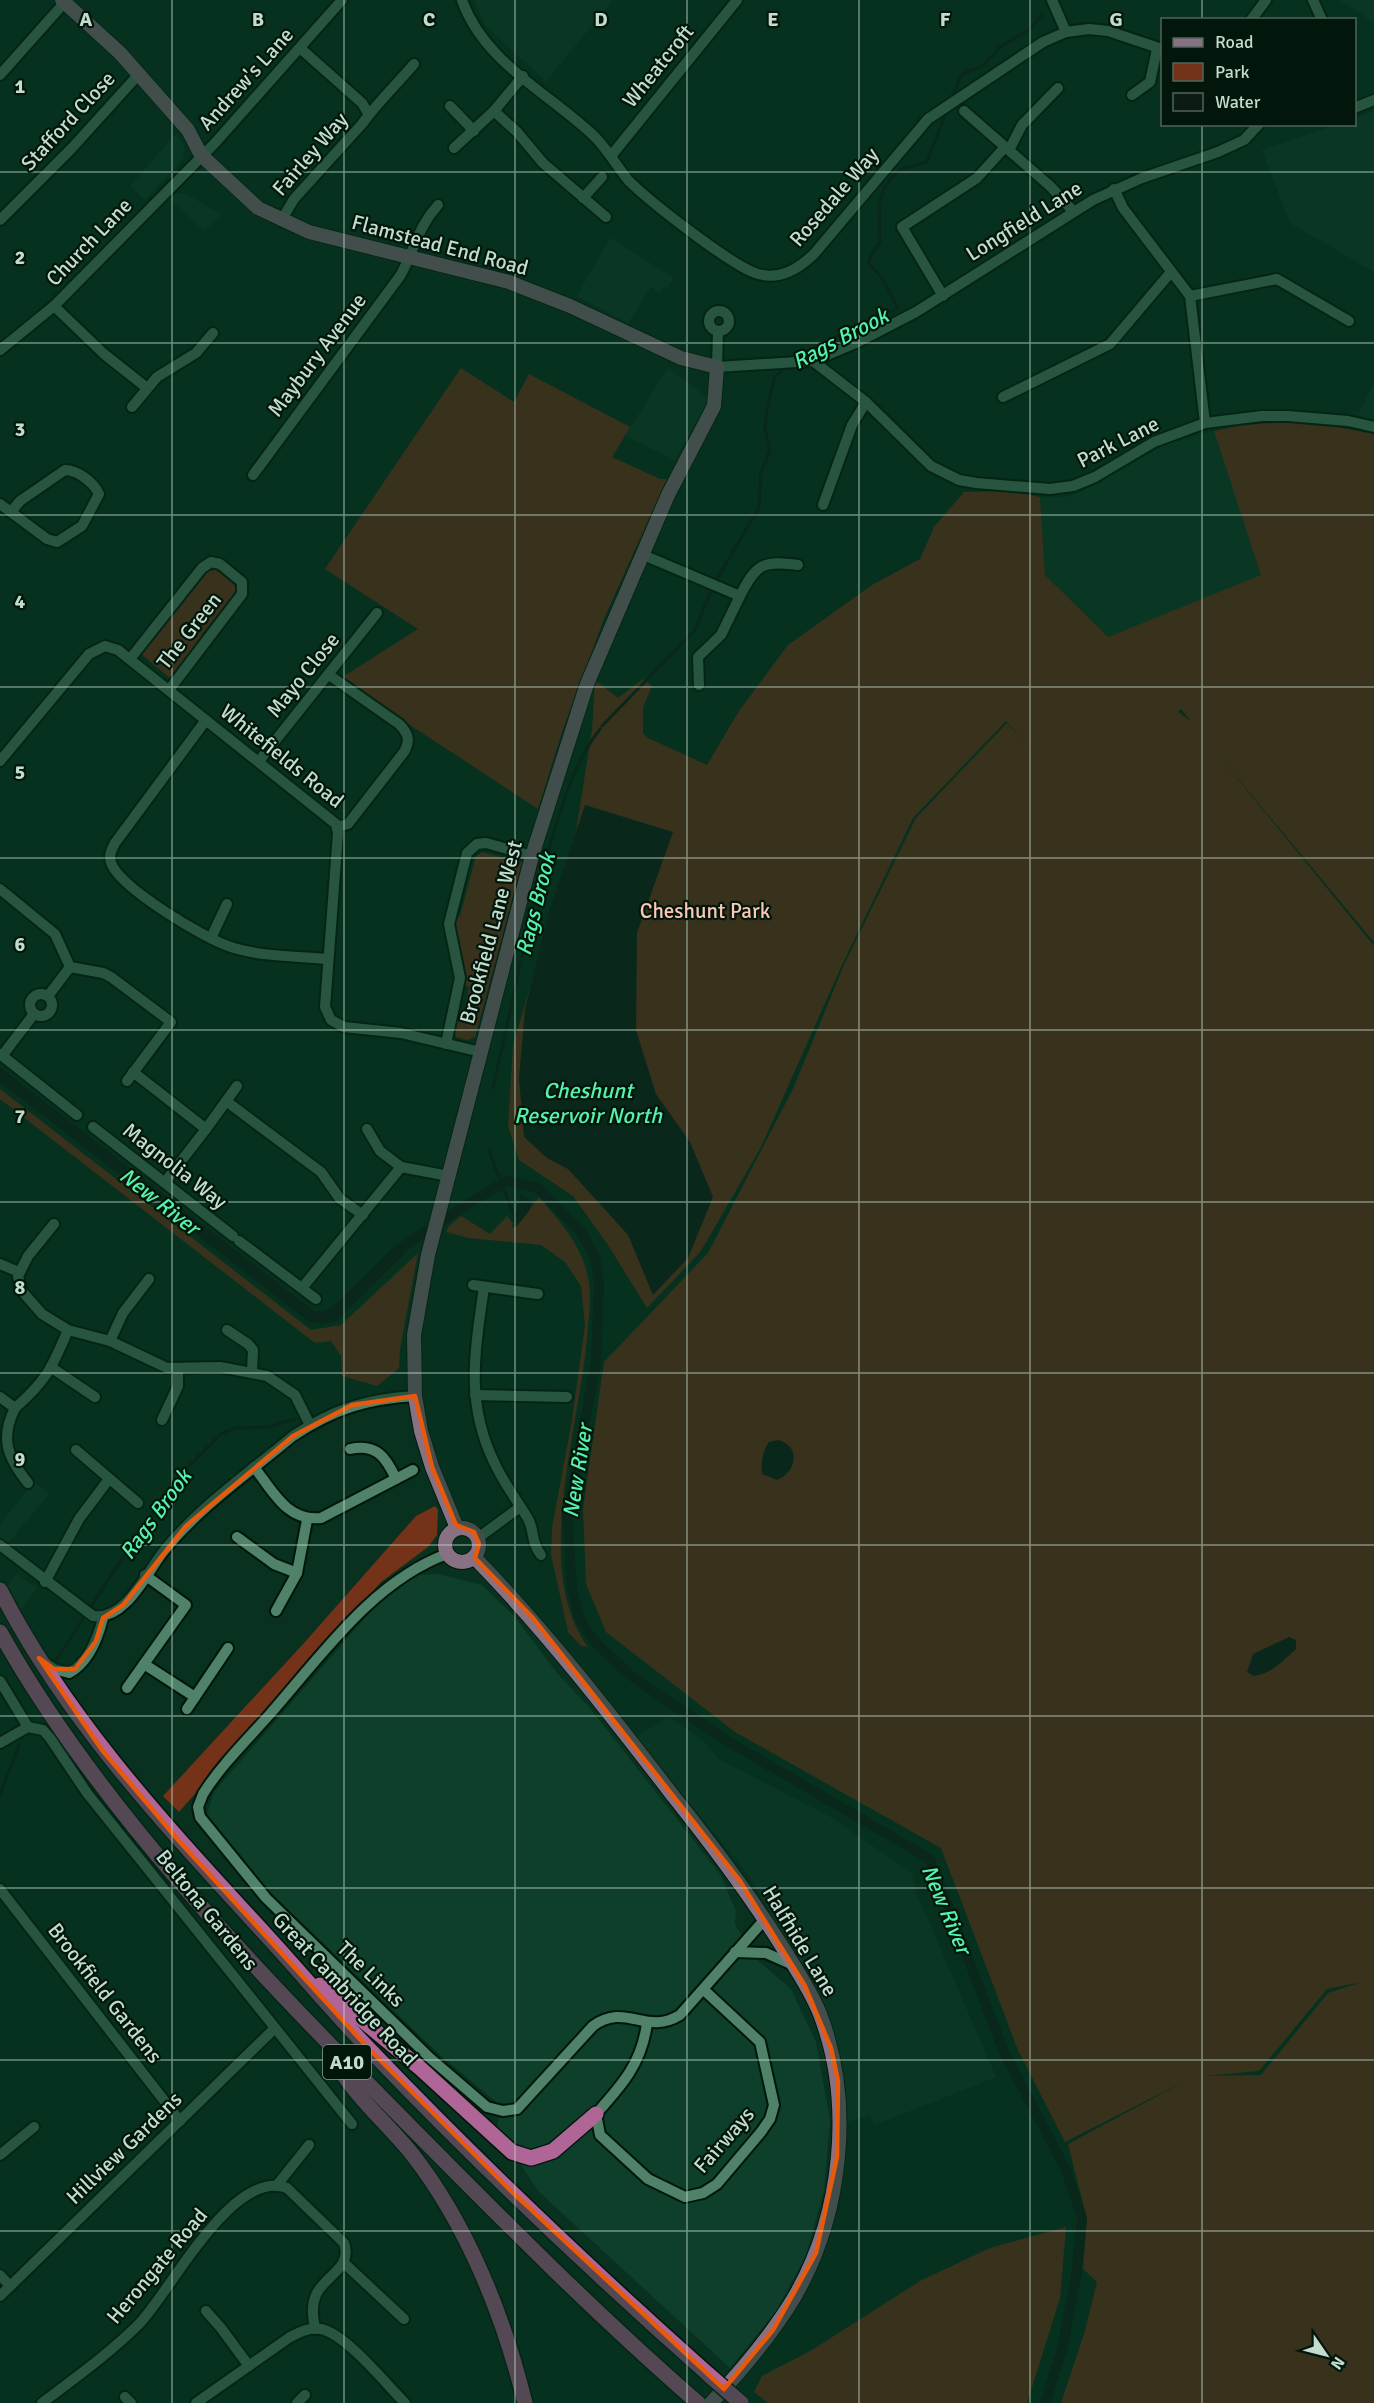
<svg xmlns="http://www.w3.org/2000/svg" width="1374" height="2403" viewBox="0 0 1374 2403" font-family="Signika,sans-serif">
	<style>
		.built { fill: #0e3f2b }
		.green { fill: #743218; fill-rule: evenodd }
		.water { fill: #0c1b14 }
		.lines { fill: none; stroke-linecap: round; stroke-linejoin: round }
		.stream { stroke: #0c1b14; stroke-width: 3 }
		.canal { stroke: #0c1b14; stroke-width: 10 }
		.minor-casing { stroke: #00170b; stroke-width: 14 }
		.major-casing { stroke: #00170b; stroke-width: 16 }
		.highway-casing { stroke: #00170b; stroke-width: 18 }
		.minor { stroke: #4f8268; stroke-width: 10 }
		.major { stroke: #897184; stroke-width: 14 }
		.highway { stroke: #af6596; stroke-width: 15 }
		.highway-bridge-casing { stroke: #00170b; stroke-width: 18; stroke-linecap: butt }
		.highway-bridge { stroke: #af6596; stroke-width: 15 }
		.marked { fill: none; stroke: #e8590c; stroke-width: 4.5; stroke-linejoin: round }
		.grid { fill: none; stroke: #c2dccd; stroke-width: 1.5; stroke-opacity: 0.55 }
		.labels { text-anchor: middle; stroke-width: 4.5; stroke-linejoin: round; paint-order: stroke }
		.shield { fill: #03160c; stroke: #89a193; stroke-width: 1.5 }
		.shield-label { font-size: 20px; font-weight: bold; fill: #c2dccd }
		.street-label { font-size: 21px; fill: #c2dccd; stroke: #03160c }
		.park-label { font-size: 21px; fill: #fcc8b5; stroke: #03160c }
		.water-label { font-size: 22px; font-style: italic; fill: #56f1ac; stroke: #03160c }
		.grid-label { font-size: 20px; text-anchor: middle; font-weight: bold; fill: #c2dccd; stroke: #03160c; stroke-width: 4.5; stroke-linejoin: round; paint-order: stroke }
	</style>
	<rect width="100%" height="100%" fill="#08311f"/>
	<g class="built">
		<polygon points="474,0 613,0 546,81 486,26"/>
		<polygon points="1340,0 1374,0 1374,23"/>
		<polygon points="1374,111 1374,272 1290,223 1262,150 1336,125 1354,124 1355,118"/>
		<polygon points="177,133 184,147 183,159 145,200 130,186"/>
		<polygon points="178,193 188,195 222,215 203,231 169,197"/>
		<polygon points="610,238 674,278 667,288 663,286 660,292 651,287 628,323 577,296"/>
		<polygon points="668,368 709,399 675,460 625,436"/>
		<polygon points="1374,382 1374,420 1358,415"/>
		<polygon points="1214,431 1262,575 1108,637 1045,575 1040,497 1066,497 1081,492 1166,444"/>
		<polygon points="34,1482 49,1494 7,1544 0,1537 0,1524"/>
		<polygon points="16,1574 37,1588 21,1610 6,1587"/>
		<polygon points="438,1574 482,1585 514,1616 558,1674 590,1708 720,1874 736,1911 735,1924 753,1956 791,1989 816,2042 830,2120 824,2191 806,2255 777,2310 730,2368 538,2191 497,2128 501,2106 440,2055 273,1895 207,1814 214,1792 376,1605 398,1586 418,1575"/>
		<polygon points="669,1717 702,1740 720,1760 829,1816 912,1873 916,1892 996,2077 875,2125 869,2114 846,2123 829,2016 752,1880 636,1737"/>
	</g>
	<g class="green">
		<path d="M461,368L514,402L529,374L630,427L612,457L660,479H667L605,616L562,732L538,809C472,765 405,723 341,678L418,629L325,569Z"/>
		<path d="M1289,422L1315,423L1374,434V942L1215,751L1374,946V2403H1061L1085,2331L1097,2282L1083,2269L1087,2219L1068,2144L1189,2079L1065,2142L1018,2050L941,1848L735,1732L606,1632L586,1584L583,1509L604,1362L708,1253L793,1089L844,965L916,818L1007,723L1033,752L1006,721L913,818L841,967L761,1147L701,1251L647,1308L608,1245L573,1196L519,1160L508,1126L513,1045L576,831L592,730L595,680L618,698L643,679L652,686L643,708V733L648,738L707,765L739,711L788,645L872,585L920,559L934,527L964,492L1011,491L1040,497L1045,575L1108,637L1261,575L1214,431L1242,425ZM1181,709L1191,721L1178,712L1081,807ZM1362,1982L1328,1993L1261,2075L1205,2076L1259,2071L1327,1989Z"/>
		<path d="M216,570C233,575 242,589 231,604L228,602L202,634L201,641L193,654H188L174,672L177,674L171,679L140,653L201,580L199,577L208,571Z"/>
		<polygon points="483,852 509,860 512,853 522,863 475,1037 467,1040 456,1037 453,1030 457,1012 464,1013 469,987 463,984 453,917 460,916 476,856"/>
		<polygon points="0,1089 311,1330 341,1325 418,1253 400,1349 399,1368 377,1386 342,1376 341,1356 331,1341 315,1343 0,1099"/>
		<path d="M539,1197C558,1219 578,1241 586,1269C593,1291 589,1314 587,1337C580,1427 531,1569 588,1647L581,1646L568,1632L551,1554L552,1528L572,1420L585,1325L581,1286L565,1262L541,1245L469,1238L446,1232L449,1226L461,1216L490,1234L507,1216L516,1227Z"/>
		<polygon points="435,1506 438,1510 437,1535 428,1547 381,1582 179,1812 163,1796 304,1643 416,1516"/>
		<polygon points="1066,2227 1060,2298 1027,2403 768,2403 754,2392 762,2376 812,2350 920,2281 990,2248"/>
	</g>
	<g class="water">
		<polygon points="585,805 673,832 637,933 636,1030 656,1094 690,1142 713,1197 688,1258 653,1295 628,1235 568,1169 547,1158 524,1137 519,1078 525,1009 548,915"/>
		<polygon points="0,1067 314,1311 324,1311 333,1307 396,1245 405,1253 336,1321 324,1324 309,1322 0,1082"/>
		<polygon points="521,1195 532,1201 529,1211 516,1227 513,1226"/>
		<path d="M778,1440C801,1446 797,1472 777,1480L762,1474C761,1461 762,1453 769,1442Z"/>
		<path d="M1289,1637L1296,1640V1649C1283,1661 1272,1673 1254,1676L1247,1672L1253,1654Z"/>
	</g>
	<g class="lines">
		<g class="stream">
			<polyline points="951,99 962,74 983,66 999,48 1031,28 1042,14"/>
			<polyline points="799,358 811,349 898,308 884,281 868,262 880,241 879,203 884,189 892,177 903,168 927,162 947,110"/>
			<polyline points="715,582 759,508 761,472 770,451 765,428 767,408 775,377 786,367"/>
			<polyline points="602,726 695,630 712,588"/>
			<path d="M493,1088C512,1006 527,923 551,842C563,802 574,763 600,729"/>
			<polyline points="489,1151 515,1218 514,1226"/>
			<polyline points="55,1662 144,1525 188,1467 222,1433 236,1428 269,1427 294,1419"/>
			<polyline points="0,1794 19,1745"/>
		</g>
		<polyline class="canal" points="392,1258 401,1248 469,1203 507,1181 538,1188 581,1232 595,1257 599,1285 596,1363 567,1514 572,1588 579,1617 587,1631 598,1645 629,1674 660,1696 726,1740 930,1859 1004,2052 1066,2170 1082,2218 1076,2276 1062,2350 1045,2403"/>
		<defs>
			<g id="minor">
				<path d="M462,0C483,61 547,92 593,135C607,148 616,166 629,181C649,201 733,267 758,274C781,280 798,269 814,254L928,119L1043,42L1066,32L1089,29L1108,31L1162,49"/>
				<polyline points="1052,0 1066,32"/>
				<polyline points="1313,0 1322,20"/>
				<polyline points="1251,20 1266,0"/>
				<polyline points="300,48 362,103 368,113"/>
				<polyline points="0,75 65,2"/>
				<polyline points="1132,95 1150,82 1157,49"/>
				<polyline points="450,106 474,131"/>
				<polyline points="1354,108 1374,100"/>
				<polyline points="494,111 517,132 543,163 606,217"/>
				<polyline points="964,111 1050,186 1073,211"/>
				<polyline points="454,148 494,111 523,76"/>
				<polyline points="1009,150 1022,125 1058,88"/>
				<polyline points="611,156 737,0"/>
				<polyline points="1114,189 1123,208 1190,296 1205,423"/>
				<polyline points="583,198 602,177"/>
				<polyline points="0,220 72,148 139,74"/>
				<path d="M281,221L294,199L362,124C377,103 397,84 414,64"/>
				<polyline points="943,296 902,227 977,178 1005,147"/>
				<polyline points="1190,296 1277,279 1349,321"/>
				<polyline points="54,306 104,354 147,388"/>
				<circle cx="719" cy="321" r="10"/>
				<polyline points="718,331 717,367 813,361 856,343 916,312 1093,200 1142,178 1218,152 1244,140 1259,124"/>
				<polyline points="0,350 54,306 215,143 342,0"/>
				<polyline points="813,361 866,402 931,466 959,480 976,483 1050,489 1073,486 1095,477 1154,442 1205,423 1262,416 1288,416 1348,421 1374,427"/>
				<polyline points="1003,397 1110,344 1171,272"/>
				<polyline points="132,407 157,377 196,353 213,333"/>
				<path d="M253,475L400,276C415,250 417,228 438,205"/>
				<path d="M0,504L47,539L57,542L82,526L99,494C94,483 78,470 65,470L20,501L11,512"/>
				<polyline points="823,505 852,425 866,402"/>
				<path d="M641,554L740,596C756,564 763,560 798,565"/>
				<polyline points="130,659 202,568 211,562 220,564 242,582 242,594 169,690"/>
				<path d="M329,675L399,724C408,733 411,740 404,752L348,824L337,827"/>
				<polyline points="699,685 698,657 721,635 740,596"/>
				<path d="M206,720L115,843C111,850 108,857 112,865C123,889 202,937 228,946C259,957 296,956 328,959"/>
				<polyline points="0,761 89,654 105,646 118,650 336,824 338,833 325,1007 331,1020 344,1027 401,1033 481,1052"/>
				<polyline points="259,761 377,613"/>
				<polyline points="0,889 55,934 70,967 103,973 111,977 171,1022 127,1081"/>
				<polyline points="211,938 227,904"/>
				<circle cx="41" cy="1005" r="11"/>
				<polyline points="48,996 70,967"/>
				<polyline points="446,1044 460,978 449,924 467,853 477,844 486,843 532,856"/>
				<polyline points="0,1054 77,1115"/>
				<polyline points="2,1056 34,1014"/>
				<polyline points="133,1072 206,1129 237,1086"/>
				<polyline points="226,1101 321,1172 340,1199 363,1215"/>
				<polyline points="93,1127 233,1236"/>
				<polyline points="367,1129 380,1151 401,1167"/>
				<polyline points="165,1182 206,1129"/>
				<polyline points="54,1224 28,1256 18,1276 21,1290 42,1314 68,1330 110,1341 167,1368 220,1367 267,1376 295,1395 310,1425"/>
				<polyline points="239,1241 316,1299"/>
				<polyline points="0,1264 19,1272"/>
				<polyline points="473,1285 538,1294"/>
				<path d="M484,1287C475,1351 465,1402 494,1462C503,1482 516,1499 527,1517C535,1529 530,1541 541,1555"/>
				<polyline points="302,1288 401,1167 449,1176"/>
				<polyline points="227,1330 248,1344 253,1350 252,1371"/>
				<polyline points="110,1341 123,1313 149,1279"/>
				<polyline points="52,1368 95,1397"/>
				<polyline points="475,1395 567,1397"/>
				<path d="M0,1397L15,1408C46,1381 52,1368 68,1330"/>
				<path d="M15,1408C0,1438 7,1457 28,1483"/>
				<polyline points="162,1420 178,1386 178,1369"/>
				<path d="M350,1449C376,1443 386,1457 396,1479"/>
				<polyline points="76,1450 138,1503"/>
				<path d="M254,1467C273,1491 287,1522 321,1518L413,1470"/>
				<polyline points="237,1537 274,1564 297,1573"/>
				<polyline points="478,1538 520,1507"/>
				<path d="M0,1545L93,1616C125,1621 146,1574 163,1552C199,1507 249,1473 293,1436C334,1409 366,1399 415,1396"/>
				<path d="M447,1554C373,1581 321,1656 270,1714C247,1740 221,1765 203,1794L198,1807L200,1817L266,1898L430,2058L487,2107L503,2111L517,2109L593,2026C626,2002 646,2036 680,2015L765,1919"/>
				<polyline points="45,1582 79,1519 109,1479"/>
				<polyline points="276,1611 297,1573 307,1520"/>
				<path d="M45,1663L54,1669L69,1673C88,1663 98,1638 103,1618"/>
				<polyline points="144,1664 195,1697"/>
				<polyline points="0,1681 28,1727"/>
				<polyline points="127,1688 186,1605 145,1575"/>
				<polyline points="187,1709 228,1648"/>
				<polyline points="0,1743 28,1727 43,1730 50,1738 87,1793 352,2124"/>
				<polyline points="0,1889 180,2121"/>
				<polyline points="735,1952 766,1953 793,1965"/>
				<path d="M647,2023C642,2063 622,2085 596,2114L600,2135L648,2179L685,2197L703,2193L717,2184L761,2132L770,2119L774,2105L760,2042L704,1990"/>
				<polyline points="0,2155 34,2127"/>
				<polyline points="277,2185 309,2145"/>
				<polyline points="344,2263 404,2319"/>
				<polyline points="0,2275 10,2286"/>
				<polyline points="0,2296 275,2028"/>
				<polyline points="206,2311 221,2328 249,2366"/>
				<polyline points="125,2397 131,2403"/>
				<path d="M42,2403C75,2378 110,2353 139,2324C171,2291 232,2168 287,2188L344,2243C353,2268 324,2276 316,2295C311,2306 313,2317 315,2329"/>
				<path d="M196,2403L290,2337C300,2332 309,2327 321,2329C346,2334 386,2384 405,2403"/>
				<polyline points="297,2403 305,2395"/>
			</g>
			<g id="major">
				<polyline points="62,0 120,53 188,130 201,155 258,208 309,232 509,282 570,306 681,358 717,367 714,406 668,495 587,684 532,856 428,1255 414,1335 415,1396 421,1431 432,1467 457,1528"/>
				<circle cx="462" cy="1545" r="17"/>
				<path d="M474,1557C547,1632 610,1714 674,1797C713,1846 750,1895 783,1948C796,1969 811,1991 820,2014C854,2103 842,2214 795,2296C772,2335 742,2370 711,2403"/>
			</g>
			<g id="highway">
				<path d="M0,1590C67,1721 167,1827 266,1935C301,1973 334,2013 370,2050C478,2163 592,2271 709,2375"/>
				<path d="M0,1632C97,1806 253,1967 392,2108C492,2209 591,2310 698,2403"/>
				<polyline points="320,1985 420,2068 512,2152 531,2158 553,2151 596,2114"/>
				<path d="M334,2059C351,2093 388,2124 412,2154C467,2224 504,2317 525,2403"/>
			</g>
		</defs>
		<use href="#minor" class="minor-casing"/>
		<use href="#major" class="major-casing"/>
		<use href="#highway" class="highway-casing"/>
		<use href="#minor" class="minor"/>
		<use href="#major" class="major"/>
		<use href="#highway" class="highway"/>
		<defs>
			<polyline id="highway-bridge" points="709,2375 741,2403"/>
		</defs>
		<use href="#highway-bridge" class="highway-bridge-casing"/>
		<use href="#highway-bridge" class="highway-bridge"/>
	</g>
	<path d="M0 0H1374V2403H0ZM415,1396L432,1467L456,1525L474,1532L479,1544L475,1558L532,1617L740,1881L805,1986L831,2048L838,2081L837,2157L816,2253L773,2330L724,2389L509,2189L369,2049L179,1841L102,1750L39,1658L54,1669H75L96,1641L103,1618L123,1605L186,1526L293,1436L352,1405Z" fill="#08311f" fill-opacity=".55" fill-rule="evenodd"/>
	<path class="marked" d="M415,1396L432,1467L456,1525L474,1532L479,1544L475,1558L532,1617L740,1881L805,1986L831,2048L838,2081L837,2157L816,2253L773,2330L724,2389L509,2189L369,2049L179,1841L102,1750L39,1658L54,1669H75L96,1641L103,1618L123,1605L186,1526L293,1436L352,1405Z"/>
	<path class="grid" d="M172,0V2403M344,0V2403M515,0V2403M687,0V2403M859,0V2403M1030,0V2403M1202,0V20M1202,124V2403M0,172H1374M0,343H1374M0,515H1374M0,687H1374M0,858H1374M0,1030H1374M0,1202H1374M0,1373H1374M0,1545H1374M0,1716H1374M0,1888H1374M0,2060H1374M0,2231H1374"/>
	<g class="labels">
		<rect class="shield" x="323" y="2045" width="48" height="34" rx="4.5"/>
		<g class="shield-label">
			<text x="347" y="2069">A10</text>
		</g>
		<g class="street-label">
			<text transform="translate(658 66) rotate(-51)" y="7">Wheatcroft</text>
			<text transform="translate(246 79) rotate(-48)" y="7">Andrew's Lane</text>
			<text transform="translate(68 121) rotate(-47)" y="7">Stafford Close</text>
			<text transform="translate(310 154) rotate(-49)" y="7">Fairley Way</text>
			<text transform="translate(834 197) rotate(-49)" y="7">Rosedale Way</text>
			<text transform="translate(1024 221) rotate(-32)" y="7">Longfield Lane</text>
			<text transform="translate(89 242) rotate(-46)" y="7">Church Lane</text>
			<text transform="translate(440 245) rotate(15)" y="7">Flamstead End Road</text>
			<text transform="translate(317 355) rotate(-53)" y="7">Maybury Avenue</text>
			<text transform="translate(1118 442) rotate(-27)" y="7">Park Lane</text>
			<text transform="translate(189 631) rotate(-52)" y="7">The Green</text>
			<text transform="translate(303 675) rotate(-51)" y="7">Mayo Close</text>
			<text transform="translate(282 756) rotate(39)" y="7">Whitefields Road</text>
			<text transform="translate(491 932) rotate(-75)" y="7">Brookfield Lane West</text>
			<text transform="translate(175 1166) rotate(38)" y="7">Magnolia Way</text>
			<text transform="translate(207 1910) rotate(51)" y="7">Beltona Gardens</text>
			<text transform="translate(800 1941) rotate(59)" y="7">Halfhide Lane</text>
			<text transform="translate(371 1974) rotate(44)" y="7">The Links</text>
			<text transform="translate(345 1989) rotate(47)" y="7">Great Cambridge Road</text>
			<text transform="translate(105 1993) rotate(52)" y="7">Brookfield Gardens</text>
			<text transform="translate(724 2140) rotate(-49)" y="7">Fairways</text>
			<text transform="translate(124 2148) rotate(-44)" y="7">Hillview Gardens</text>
			<text transform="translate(157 2266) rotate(-50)" y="7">Herongate Road</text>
		</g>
		<g class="park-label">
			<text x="705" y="918">Cheshunt Park</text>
		</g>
		<g class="water-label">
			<text transform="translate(840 338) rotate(-28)" y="8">Rags Brook</text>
			<text transform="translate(535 904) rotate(-76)" y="8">Rags Brook</text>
			<text x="588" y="1098">Cheshunt<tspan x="588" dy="25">Reservoir North</tspan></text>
			<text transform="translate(160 1201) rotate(38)" y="8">New River</text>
			<text transform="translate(577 1471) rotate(-81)" y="8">New River</text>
			<text transform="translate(155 1514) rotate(-54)" y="8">Rags Brook</text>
			<text transform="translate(947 1909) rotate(67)" y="8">New River</text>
		</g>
	</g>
	<g class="grid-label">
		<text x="86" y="26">A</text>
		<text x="258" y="26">B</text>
		<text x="429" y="26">C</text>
		<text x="601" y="26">D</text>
		<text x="773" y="26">E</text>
		<text x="945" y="26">F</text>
		<text x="1116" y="26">G</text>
		<text x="20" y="93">1</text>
		<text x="20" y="264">2</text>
		<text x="20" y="436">3</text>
		<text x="20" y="608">4</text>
		<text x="20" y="779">5</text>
		<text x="20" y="951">6</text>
		<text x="20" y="1123">7</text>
		<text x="20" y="1294">8</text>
		<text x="20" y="1466">9</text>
	</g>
	<rect x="1161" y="18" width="195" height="108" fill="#03160c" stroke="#4f6559" stroke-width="1.5"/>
	<rect x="1173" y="38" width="30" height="9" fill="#897184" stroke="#4f6559" stroke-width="1.5"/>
	<text x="1215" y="48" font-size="18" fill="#c2dccd">Road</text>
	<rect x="1173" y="63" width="30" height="18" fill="#743218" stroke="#4f6559" stroke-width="1.5"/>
	<text x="1215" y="78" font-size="18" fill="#c2dccd">Park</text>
	<rect x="1173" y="93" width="30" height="18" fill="#0c1b14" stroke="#4f6559" stroke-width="1.5"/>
	<text x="1215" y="108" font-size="18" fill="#c2dccd">Water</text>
	<g transform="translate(1326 2355) rotate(125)" stroke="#03160c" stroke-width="4.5" paint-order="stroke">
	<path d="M0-4.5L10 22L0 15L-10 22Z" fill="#c2dccd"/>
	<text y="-9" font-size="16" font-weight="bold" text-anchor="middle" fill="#c2dccd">N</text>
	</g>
</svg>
